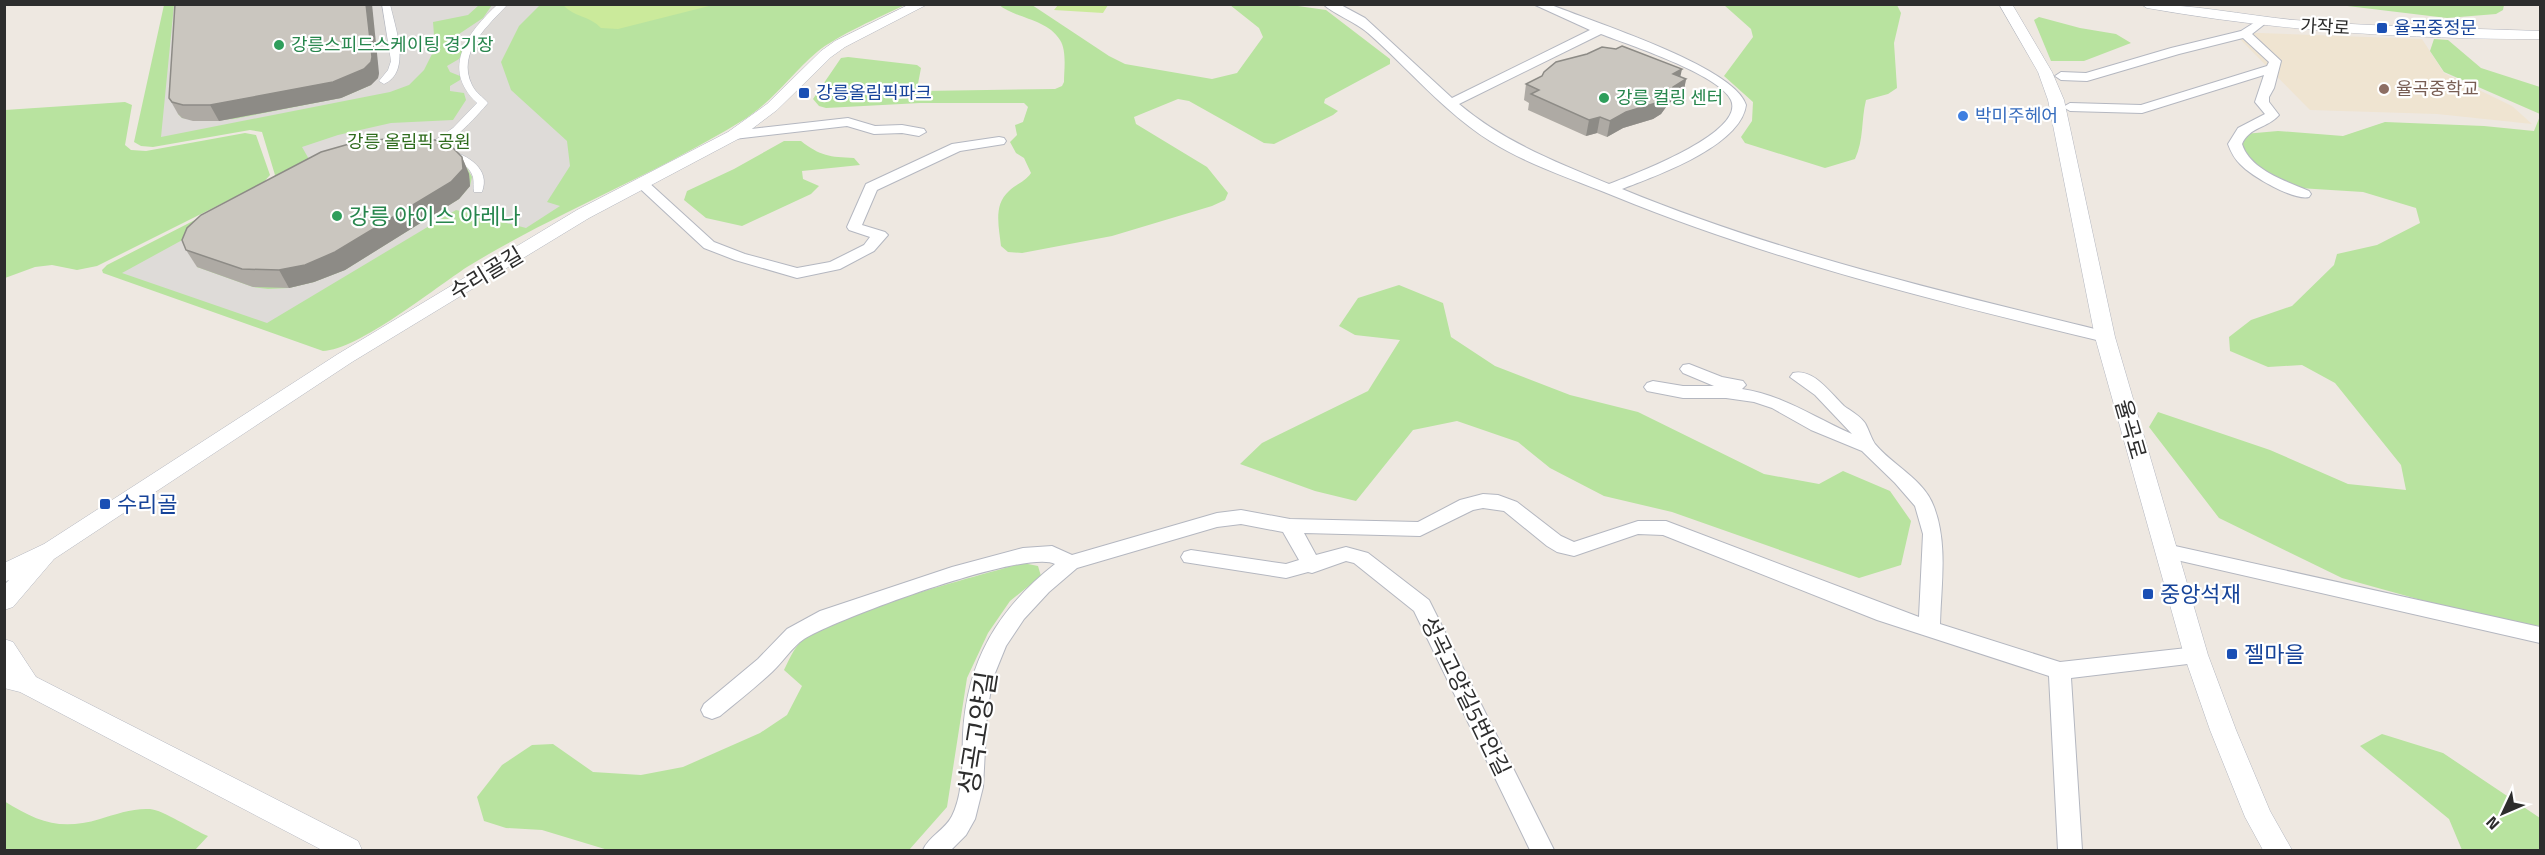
<svg xmlns="http://www.w3.org/2000/svg" width="2545" height="855" viewBox="0 0 2545 855" font-family="'Titillium Web','Noto Sans KR',sans-serif">
	<style>
		.education { fill: #efe4d1 }
		.green { fill: #b8e39f }
		.pitch { fill: #cbea9b }
		.plaza { fill: #dedbd8; fill-rule: evenodd }
		.lines { fill: none; stroke-linecap: round; stroke-linejoin: round }
		.pedestrian-casing { stroke: #b4b7c0; stroke-width: 1 }
		.minor-casing { stroke: #b4b7c0; stroke-width: 2 }
		.tertiary-casing { stroke: #b4b7c0; stroke-width: 1 }
		.pedestrian { fill: #fff; fill-rule: evenodd }
		.minor { fill: #fff; fill-rule: evenodd }
		.tertiary { fill: #fff; fill-rule: evenodd }
		.wall { fill: #aeaaa4 }
		.shaded-wall { fill: #8d8b86 }
		.building { fill: #cac6bf; stroke: #8d8b86; stroke-width: 1.5 }
		.transit-dot { fill: #1a4fb4; stroke: #fff; stroke-width: 2 }
		.leisure-dot { fill: #2e9e5b; stroke: #fff; stroke-width: 2 }
		.education-dot { fill: #8d6e63; stroke: #fff; stroke-width: 2 }
		.shop-dot { fill: #3f7fe0; stroke: #fff; stroke-width: 2 }
		.labels { text-anchor: middle; stroke-width: 4.5; stroke-linejoin: round; paint-order: stroke }
		.far-street-label { font-size: 18px; fill: #2d2d2d; stroke: #fff }
		.far-transit-label { font-size: 18px; fill: #164399; stroke: #fff; text-anchor: start }
		.far-leisure-label { font-size: 18px; fill: #27864d; stroke: #fff; text-anchor: start }
		.far-education-label { font-size: 18px; fill: #785e54; stroke: #fff; text-anchor: start }
		.far-shop-label { font-size: 18px; fill: #366cbe; stroke: #fff; text-anchor: start }
		.far-park-label { font-size: 18px; fill: #2f6b1d; stroke: #fff }
		.leisure-label { font-size: 22px; fill: #27864d; stroke: #fff; text-anchor: start }
		.street-label { font-size: 22px; fill: #2d2d2d; stroke: #fff }
		.transit-label { font-size: 22px; fill: #164399; stroke: #fff; text-anchor: start }
		.near-street-label { font-size: 27px; fill: #2d2d2d; stroke: #fff }
	</style>
	<rect width="100%" height="100%" fill="#eee8e1"/>
	<polygon class="education" points="2233,32 2422,39 2444,73 2512,106 2532,124 2437,114 2310,110"/>
	<g class="green">
		<path d="M164,5H905C880,17 838,35 817,52C790,75 771,104 740,122C652,176 555,213 467,267C435,288 358,350 323,351L103,273L102,270L107,265L271,181L275,175L262,132L250,130L153,147L141,146L134,142Z"/>
		<path d="M1032,5L1109,56L1125,64L1212,79L1237,73L1263,37L1259,28L1230,5L1284,4L1326,10L1390,59V64L1325,99L1324,103L1338,111L1333,115L1274,144L1264,143L1189,101L1178,99L1134,117L1136,124L1207,167L1228,193L1225,200L1212,206L1112,236L1022,253L1008,252L1001,246C999,227 993,205 1009,191C1016,184 1025,182 1031,173L1024,158L1016,153L1010,142L1017,135L1015,125L1023,122L1028,107L1024,103H920L826,108L819,106L813,99L841,58L848,57L917,65L921,68L917,89L923,91L1055,89L1062,86L1064,82C1064,70 1067,51 1060,40C1047,19 1017,19 999,5Z"/>
		<path d="M1724,5H1897L1901,13L1894,43L1897,88L1888,94L1866,100C1861,120 1864,140 1855,159L1825,168L1745,143L1741,137L1752,121L1753,102L1724,76L1753,37L1751,29Z"/>
		<polygon points="2339,5 2504,5 2503,10 2496,14 2447,18"/>
		<polygon points="2039,17 2080,28 2116,34 2131,43 2084,61 2051,61 2034,20"/>
		<polygon points="2434,39 2448,40 2481,68 2540,87 2540,114 2444,72 2430,51"/>
		<polygon points="125,102 132,105 125,145 131,150 146,151 245,133 256,135 270,175 263,183 97,266 77,270 52,265 35,267 5,278 5,110"/>
		<polygon points="2540,116 2540,626 2493,620 2342,578 2219,518 2149,427 2158,412 2270,450 2348,484 2406,490 2401,465 2335,383 2302,365 2268,367 2230,351 2229,337 2251,320 2292,306 2334,265 2337,254 2377,245 2420,223 2416,208 2363,192 2299,188 2253,171 2232,150 2244,134 2278,131 2343,136 2385,122 2484,126 2534,131"/>
		<path d="M784,141H801C820,156 830,157 854,158L860,165L802,171L803,179L819,186L811,194L742,226L706,218L684,200L687,191L734,169Z"/>
		<polygon points="1399,285 1443,303 1451,337 1495,366 1570,395 1638,412 1764,474 1819,484 1843,471 1890,491 1911,521 1901,565 1859,578 1672,512 1604,496 1550,468 1518,442 1457,421 1413,430 1356,501 1315,491 1240,464 1262,443 1368,391 1400,340 1355,335 1339,326 1358,298"/>
		<path d="M1023,563L1038,566L1041,576L1010,601L988,633L967,678L947,807L909,850H608L542,830L506,828L484,821L477,797L502,765L532,745L553,744L593,772L641,775L683,767L760,733L787,715L802,686L784,670C788,662 792,652 798,645C821,616 980,575 1023,563Z"/>
		<polygon points="2382,734 2443,753 2540,818 2540,850 2462,850 2449,819 2360,746"/>
		<path d="M4,801C38,822 60,831 100,819C116,814 133,808 150,809C163,810 193,830 208,836L195,850H5Z"/>
	</g>
	<g class="pitch">
		<path d="M563,5V4L713,5L618,29L601,28C590,16 574,17 563,5Z"/>
		<polygon points="1058,5 1058,4 1108,5 1103,13 1054,10"/>
	</g>
	<g class="plaza">
		<polygon points="174,5 201,5 178,114 182,118 205,121 234,119 341,98 371,85 372,5 479,5 468,15 433,22 435,48 424,70 409,85 390,92 161,137"/>
		<path d="M492,5H540L519,26L501,62L511,90L567,141L570,166L547,202L560,206L526,228L456,210L267,323L122,273L314,168L302,147L338,135L391,123L453,120L466,100L464,93L450,91V86L460,80V76L450,72L447,66L459,59L464,50L455,45L460,38L459,34L483,18ZM455,160L467,168L472,177L470,186L459,199L345,270L314,282L289,288L268,289L253,287L197,267Z"/>
	</g>
	<g class="lines">
		<defs>
			<g id="pedestrian">
				<path d="M382,4H390C395,27 412,72 384,84L379,81L388,70L391,61Z"/>
				<path d="M498,4H508C488,26 456,52 472,85C475,92 483,97 488,103C477,116 443,154 425,151V147L453,128L477,103C440,68 468,32 498,4Z"/>
				<path d="M448,150C468,155 491,169 482,192H474C473,187 474,182 473,177C469,164 456,159 444,155V151Z"/>
			</g>
			<g id="minor">
				<path d="M1323,4H1339L1365,18L1452,98L1590,30L1533,4H1549C1589,21 1735,66 1746,105C1741,146 1656,176 1622,189C1780,254 1945,292 2111,333L2113,337L2105,342C1939,302 1773,261 1614,196C1573,179 1528,165 1490,141C1444,112 1409,69 1368,33C1354,21 1335,15 1323,4ZM1601,34C1629,45 1719,74 1731,100C1746,133 1632,175 1609,184C1556,162 1504,142 1459,104Z"/>
				<path d="M2260,19L2266,23L2252,34L2281,61L2274,88L2269,97V102L2279,115C2268,128 2249,127 2242,144C2250,170 2286,181 2309,191L2311,194L2309,197C2294,201 2251,176 2240,164C2234,158 2231,152 2228,144L2238,128L2265,114L2255,102L2264,75L2142,113L2070,111L2063,107L2070,103L2141,105L2267,66L2269,62L2243,38L2179,54L2087,81L2061,80L2055,76L2061,72L2086,73L2171,48L2241,31Z"/>
				<polygon points="848,118 875,126 902,125 924,129 926,132 919,136 902,133 874,134 847,126 734,139 727,135 734,131"/>
				<polygon points="999,137 1004,138 1006,141 1004,144 960,151 877,190 862,225 885,232 888,235 874,251 840,269 797,278 735,260 704,248 635,184 637,181 647,181 714,242 745,254 797,268 830,262 864,245 870,237 849,230 847,227 866,184 952,144"/>
				<path d="M1689,364L1722,377L1743,381L1746,385L1742,389C1783,395 1815,418 1852,434L1815,395L1790,377L1793,373C1814,368 1831,394 1844,406C1851,411 1860,416 1865,423C1869,430 1871,438 1875,444C1892,465 1924,479 1934,507C1948,544 1941,585 1940,624L2060,662L2196,647L2204,649L2207,655L2204,661L2196,663L2071,678L2082,850H2058L2049,676L1877,620L1663,535L1638,534L1574,556L1557,552L1547,546L1504,511L1483,508L1473,510L1420,536L1304,533L1316,555L1346,547L1368,553L1429,600L1554,850H1530L1414,611L1354,563L1346,561L1312,573L1308,572L1286,578L1184,562L1181,557L1184,552L1191,550L1286,564L1299,560L1283,532L1241,524L1217,527L1077,568L1049,592L1024,619L1006,646L993,678L987,712L983,787L975,819L966,835L951,850H923C929,836 945,830 952,816C964,792 962,760 963,734C967,661 998,609 1055,564C1027,548 836,619 804,639C792,647 783,662 772,672C756,687 737,702 720,716L712,719L704,716L701,710L704,704L758,659L787,629L820,611L952,567L1023,548L1052,546L1072,555L1217,513L1241,510L1290,519L1418,522L1460,500L1483,494L1498,495L1517,502L1561,536L1574,542L1638,521H1666L1919,617L1923,534L1915,506L1895,483L1862,451L1811,430L1772,408L1754,402L1726,398H1683L1647,391L1644,387L1647,383L1653,381L1683,386H1714L1683,373L1680,369L1683,365Z"/>
				<polygon points="2166,544 2540,627 2540,643 2159,556 2156,551 2159,546"/>
			</g>
			<g id="tertiary">
				<polygon points="910,4 928,4 845,47 831,57 777,110 740,138 589,218 352,362 54,559 13,607 4,610 4,585 9,580 4,582 4,563 44,544 338,354 577,210 728,132 767,104 821,51 835,41"/>
				<polygon points="1999,4 2012,4 2052,72 2064,100 2115,337 2208,655 2236,730 2270,811 2292,850 2263,850 2245,817 2210,730 2184,655 2095,337 2048,100 2038,72"/>
				<path d="M2141,4C2192,4 2243,15 2294,20C2376,27 2458,28 2540,31V39C2409,39 2276,31 2147,8Z"/>
				<polygon points="4,639 13,642 36,677 358,841 362,850 322,850 20,692 4,688"/>
			</g>
		</defs>
		<use href="#pedestrian" class="pedestrian-casing"/>
		<use href="#minor" class="minor-casing"/>
		<use href="#tertiary" class="tertiary-casing"/>
		<use href="#pedestrian" class="pedestrian"/>
		<use href="#minor" class="minor"/>
		<use href="#tertiary" class="tertiary"/>
	</g>
	<g class="wall">
		<polygon points="379,73 378,78 371,85 341,98 219,121 193,121 182,118 178,114 169,98"/>
		<polygon points="1686,79 1683,95 1669,103 1661,114 1653,119 1623,128 1607,137 1597,133 1586,136 1528,110 1529,103 1524,100 1526,84"/>
		<polygon points="462,157 469,174 470,186 459,199 345,270 314,282 289,288 253,287 197,267 186,250"/>
	</g>
	<g class="shaded-wall">
		<polygon points="366,4 372,4 379,73 378,78 371,85 341,98 219,121 210,105"/>
		<polygon points="1682,69 1679,83 1686,79 1683,95 1669,103 1661,114 1653,119 1623,128 1607,137 1610,121 1626,112 1673,74"/>
		<polygon points="1600,117 1597,133 1586,136 1589,120"/>
		<polygon points="462,157 469,174 470,186 459,199 345,270 314,282 289,288 279,270"/>
	</g>
	<g class="building">
		<polygon points="175,4 366,4 372,57 371,62 364,69 333,82 210,105 183,105 172,102 169,98"/>
		<polygon points="1622,46 1682,69 1673,74 1686,79 1673,87 1665,98 1656,103 1626,112 1610,121 1600,117 1589,120 1531,94 1539,90 1526,84 1542,76 1544,72 1556,62 1587,54 1602,47 1616,49"/>
		<polygon points="392,138 435,140 452,147 462,157 463,169 451,182 335,252 305,265 279,270 242,269 186,250 182,240 187,228 201,215 321,152 349,144"/>
	</g>
	<g class="transit-dot">
		<rect x="2376" y="22" width="12" height="12" rx="3"/>
		<rect x="798" y="87" width="12" height="12" rx="3"/>
		<rect x="99" y="498" width="12" height="12" rx="3"/>
		<rect x="2142" y="588" width="12" height="12" rx="3"/>
		<rect x="2226" y="648" width="12" height="12" rx="3"/>
	</g>
	<g class="leisure-dot">
		<circle cx="279" cy="45" r="6"/>
		<circle cx="1604" cy="98" r="6"/>
		<circle cx="337" cy="216" r="6"/>
	</g>
	<circle class="education-dot" cx="2384" cy="89" r="6"/>
	<circle class="shop-dot" cx="1963" cy="116" r="6"/>
	<g class="labels">
		<g class="far-street-label">
			<text transform="translate(2325 27) rotate(3)" y="6">가작로</text>
		</g>
		<g class="far-transit-label">
			<text x="2394" y="34">율곡중정문</text>
			<text x="816" y="99">강릉올림픽파크</text>
		</g>
		<g class="far-leisure-label">
			<text x="291" y="51">강릉스피드스케이팅 경기장</text>
			<text x="1616" y="104">강릉 컬링 센터</text>
		</g>
		<g class="far-education-label">
			<text x="2396" y="95">율곡중학교</text>
		</g>
		<g class="far-shop-label">
			<text x="1975" y="122">박미주헤어</text>
		</g>
		<g class="far-park-label">
			<text x="409" y="148">강릉 올림픽 공원</text>
		</g>
		<g class="leisure-label">
			<text x="349" y="224">강릉 아이스 아레나</text>
		</g>
		<g class="street-label">
			<text transform="translate(486 273) rotate(-31)" y="8">수리골길</text>
			<text transform="translate(2131 429) rotate(74)" y="8">율곡로</text>
			<text transform="translate(1466 696) rotate(64)" y="8">성곡고양길5번안길</text>
		</g>
		<g class="transit-label">
			<text x="117" y="512">수리골</text>
			<text x="2160" y="602">중앙석재</text>
			<text x="2244" y="662">젤마을</text>
		</g>
		<g class="near-street-label">
			<text transform="translate(978 733) rotate(-81)" y="9">성곡고양길</text>
		</g>
	</g>
	<rect width="2545" height="855" fill="none" stroke="#2d2d2d" stroke-width="12"/>
	<g transform="translate(2503 813) rotate(226)" stroke="#ffffff" stroke-width="4.5" paint-order="stroke">
	<path d="M0-4.5L10 22L0 15L-10 22Z" fill="#2d2d2d"/>
	<text y="-9" font-size="16" font-weight="bold" text-anchor="middle" fill="#2d2d2d">N</text>
	</g>
</svg>
